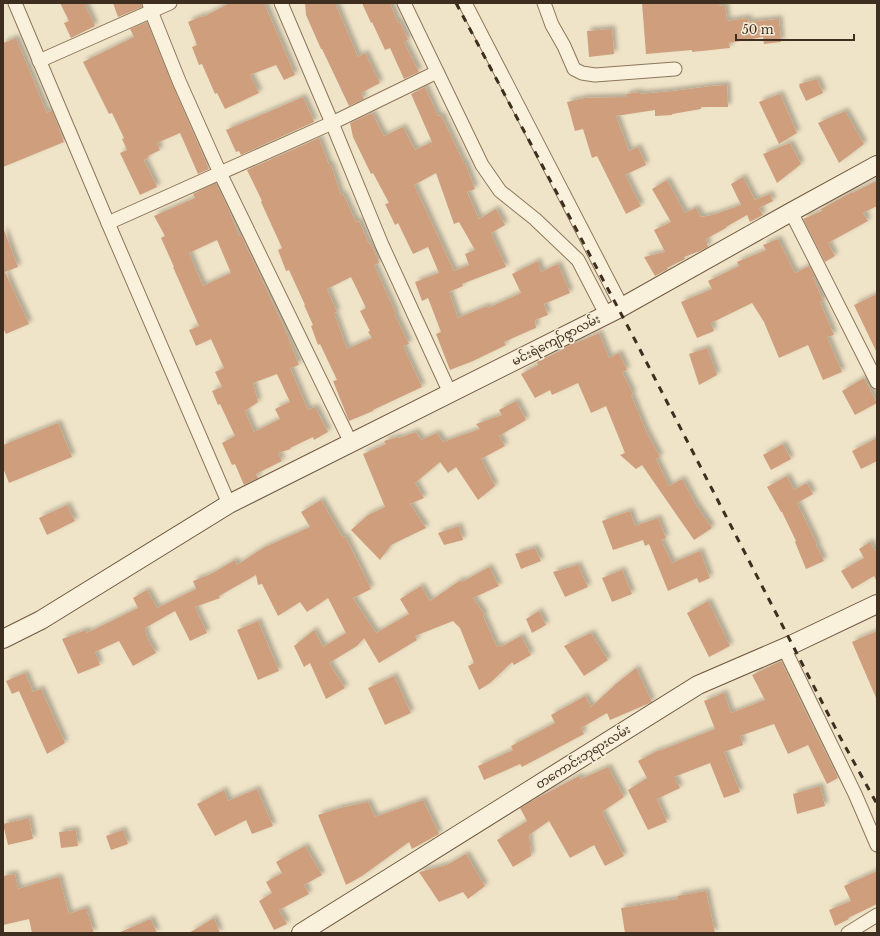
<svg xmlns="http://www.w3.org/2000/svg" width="880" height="936" viewBox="0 0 880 936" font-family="'Libre Baskerville','Noto Sans Myanmar',serif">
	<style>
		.building { fill: #cf9f7d; fill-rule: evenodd; filter: url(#shadow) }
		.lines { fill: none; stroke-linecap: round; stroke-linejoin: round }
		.street-casing { stroke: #8d765c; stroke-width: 15 }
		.secondary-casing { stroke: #6f573f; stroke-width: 20 }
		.street { stroke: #faf1dc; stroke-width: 13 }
		.secondary { stroke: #faf1dc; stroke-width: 18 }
		.rail { stroke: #3d2e20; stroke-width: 3; stroke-dasharray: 7 7; stroke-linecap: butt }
		.labels { text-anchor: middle; stroke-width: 3.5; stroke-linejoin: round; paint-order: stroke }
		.street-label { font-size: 12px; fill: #3d2e20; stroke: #f7eed8 }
	</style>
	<defs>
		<filter id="shadow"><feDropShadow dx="3.5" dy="-3.5" stdDeviation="2" flood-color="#0004"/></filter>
	</defs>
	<rect width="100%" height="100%" fill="#f0e4c8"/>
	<g class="building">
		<polygon points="60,3 84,3 95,26 71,38 64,23 69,21"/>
		<polygon points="113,3 141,3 142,7 118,17"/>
		<polygon points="230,3 264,3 295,75 284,80 276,65 250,75 259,93 225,109 217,93 215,94 202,64 199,65 192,47 197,45 188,22 202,16 203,17"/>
		<polygon points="305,3 335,3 358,57 365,53 380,83 361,93 364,99 349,106 332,70 322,49 321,49 306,15"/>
		<polygon points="362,3 390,3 398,23 400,22 408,40 404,42 419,72 404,79 390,48 385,50 372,22 371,23"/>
		<polygon points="642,3 719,3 719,6 725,5 727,21 748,18 749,22 779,19 781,42 764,44 763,37 729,43 730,48 692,52 692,50 646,54"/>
		<polygon points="147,22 172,84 209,169 198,174 180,133 157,143 160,150 148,156 149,157 144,160 157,187 140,195 120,153 127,150 122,139 124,138 112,113 109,114 83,62 134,37 130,29"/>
		<polygon points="612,29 614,54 589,57 587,31"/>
		<polygon points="16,38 47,113 52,110 64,142 3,167 3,43"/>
		<polygon points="817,79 823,93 806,101 799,86 800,86 799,84"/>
		<polygon points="727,85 728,107 701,107 701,109 672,114 672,115 655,116 655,110 616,116 629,151 638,147 646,165 625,175 641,206 626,214 597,156 592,158 583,129 575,131 567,102 585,98 627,97 626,94 640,92 640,94 673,91 712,86"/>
		<path d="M425,87L438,116L441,115L464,163H465L475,189L467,192L479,219L496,209L505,225L491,233L506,267L462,284L463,286L449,292L458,318L487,306L488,308L521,293L512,274L538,261L541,272L558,264L570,293L544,304L548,315L535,320L536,328L531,330L504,342L506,345L473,361L450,370L436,334L441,332L428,298L422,301L415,282L439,273L428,247L413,254L398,223L395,225L385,204L389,203L373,173L371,174L353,137L350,123L372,113L384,136L403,127L415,150L432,142L411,94ZM436,173L454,224L459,222L475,250L465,254L469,265L454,271L414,185Z"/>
		<polygon points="780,94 797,133 779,144 759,102"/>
		<polygon points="303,97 313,119 314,122 241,155 239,151 236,152 226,130"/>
		<polygon points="845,111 864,144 839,163 818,123"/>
		<path d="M319,138L329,165H331L341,195L343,194L356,222L359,221L369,244L371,243L379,263L374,265L396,314L395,315L409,344L403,346L422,387L373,410V411L349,421L333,381L337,380L320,344L318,345L311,326L313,325L304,305H305L289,270L286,271L278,250L282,248L261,202L262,201L247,170ZM351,277L366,308L360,311L370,331L368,332L372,338L347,349L334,313L337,312L327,289Z"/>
		<polygon points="790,143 801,164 777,183 763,154"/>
		<polygon points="743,177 755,200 770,194 773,201 759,208 763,215 750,222 747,215 726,227 726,228 706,239 708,247 700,251 684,257 685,259 667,268 668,269 655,276 644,257 665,252 654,230 671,222 652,189 667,180 685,213 696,208 701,217 713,215 741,205 731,184"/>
		<polygon points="877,181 877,206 863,213 868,221 828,243 835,256 825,262 803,219 822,211 821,209 852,192 852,193"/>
		<path d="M216,183L228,208L239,236L241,235L283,325L299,365L290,368L308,410L315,407L328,432L314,440L313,437L290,448L291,449L278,453L282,461L256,474L258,478L244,485L235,464L232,465L222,443L235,436L220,404L218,405L212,391L222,387L215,372L224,368L211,339L196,346L189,330L199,326L173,267H174L161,238L165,236L154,216L195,198L193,194ZM217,240L231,273L203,286L189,253ZM277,374L290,402L275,409L280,419L254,432L245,411L258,402L253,383Z"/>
		<polygon points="4,230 18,267 5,272 29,324 6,334 3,328 3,231"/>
		<polygon points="778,239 795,273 809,266 815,277 813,277 823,301 820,302 834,335 827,337 842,372 823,380 808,345 779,358 764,322 752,303 711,323 714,331 697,338 681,302 712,289 708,281 739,266 737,262 766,250 763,245"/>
		<polygon points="877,294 877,353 854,305"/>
		<polygon points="599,333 609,358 619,353 627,370 622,372 633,394 631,395 646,431 660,457 656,459 669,486 682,479 696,505 712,528 694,540 642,465 636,469 620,455 625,453 606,406 591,413 578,383 552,395 550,390 535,398 521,374 538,365 537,362 564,349 563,348 576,342 576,343"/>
		<polygon points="707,348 717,375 699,385 689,354"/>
		<polygon points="864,378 877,403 855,415 842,391"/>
		<polygon points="516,401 526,420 499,436 505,446 481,459 495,486 478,500 456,467 448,473 440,462 415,483 424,498 410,504 426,528 391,545 380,560 351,530 368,515 385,507 363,454 386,444 384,441 398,437 399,438 416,432 421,440 437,433 443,442 480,429 476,424 502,415 499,410"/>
		<polygon points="58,423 72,457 9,483 3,468 3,445"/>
		<polygon points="877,438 877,461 861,469 852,451"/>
		<polygon points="783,444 791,459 771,470 763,455"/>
		<polygon points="787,476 794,490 807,483 813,494 797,503 817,544 816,545 824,561 806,569 795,542 796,541 782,512 781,512 767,487"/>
		<polygon points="321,500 343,538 345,536 371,589 353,598 376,633 409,614 400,599 421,586 430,601 461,580 462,582 489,567 499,586 473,598 485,615 483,616 497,647 500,645 501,647 521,636 531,655 514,665 512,662 490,683 479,690 468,666 474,663 460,628 453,621 415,636 417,640 379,663 364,638 357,646 329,663 345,688 326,699 310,663 304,667 294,646 314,630 323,647 346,633 328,598 307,612 300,602 278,616 262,584 258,585 256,575 219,596 220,598 195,607 207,633 190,641 175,611 145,628 147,638 156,653 133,666 119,641 95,652 100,665 78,674 62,639 86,630 87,633 138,608 133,598 147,590 157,608 196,589 193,581 211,574 235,560 237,565 263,548 310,527 301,512"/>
		<polygon points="67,505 75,521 47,535 39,518"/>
		<polygon points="630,511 635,526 658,518 666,538 661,540 672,563 700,551 710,578 699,583 697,578 668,591 649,544 645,546 643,540 613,550 602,521"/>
		<polygon points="459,526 463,540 444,545 438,533"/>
		<polygon points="870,542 875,551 877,550 877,582 874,576 852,589 841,571 864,558 859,549"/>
		<polygon points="535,548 541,561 521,569 515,554"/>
		<polygon points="578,565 588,587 565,597 553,572"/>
		<polygon points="622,570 632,594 612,602 602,578"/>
		<polygon points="708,601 730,646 709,657 687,613"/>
		<polygon points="539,611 546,625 532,633 526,619"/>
		<polygon points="258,621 279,671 258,680 237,630"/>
		<polygon points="877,631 877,700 852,642"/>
		<polygon points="591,633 608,660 584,676 564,646"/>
		<polygon points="781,661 838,778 827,784 808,745 788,754 774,724 740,736 743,745 724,752 740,792 724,798 710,763 674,777 680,788 657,799 667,822 648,830 628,790 647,778 638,761 659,750 659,751 715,729 704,701 724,693 731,713 765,700 752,675"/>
		<polygon points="636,668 652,702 610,720 607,713 581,728 584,734 522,767 520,764 484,780 478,766 513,750 511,746 555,723 551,715 585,696 591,707 617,683"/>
		<polygon points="25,673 33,692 41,689 65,743 47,754 19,691 12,694 6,681"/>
		<polygon points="394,676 411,713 385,725 368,688"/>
		<polygon points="608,767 624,797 602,812 624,856 605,866 594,845 570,858 549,821 529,835 531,856 513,867 497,840 527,821 520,808 537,798 579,776 581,779"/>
		<polygon points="820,786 825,806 797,814 793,794"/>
		<polygon points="257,789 273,826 252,834 246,820 215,836 197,804 224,790 228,801"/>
		<polygon points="423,800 439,834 412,849 409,842 362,876 346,885 318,815 340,808 368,802 375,817"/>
		<polygon points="29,818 33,839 8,845 3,824"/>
		<polygon points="76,830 78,846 61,848 59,832"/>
		<polygon points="123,830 128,844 111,850 106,836"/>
		<polygon points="305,846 322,875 304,885 309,894 279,910 287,924 274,930 259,901 272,893 266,882 282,873 276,862"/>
		<polygon points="466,854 485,886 468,899 463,892 439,902 419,872 447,865"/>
		<polygon points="877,871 877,904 848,918 849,919 835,926 829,910 851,901 844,886"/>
		<polygon points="15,874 18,889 59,877 69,914 86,908 94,933 32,933 29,919 3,925 3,876"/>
		<polygon points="706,891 715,933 625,933 621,908 678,899 677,896"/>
		<polygon points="214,918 220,933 189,933"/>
		<polygon points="151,919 157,933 118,933"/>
	</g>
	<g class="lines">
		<defs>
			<g id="street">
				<polyline points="15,3 108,223 229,504"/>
				<polyline points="149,3 151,11 179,81 220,173 351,443"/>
				<polyline points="281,3 332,123 382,245 450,393"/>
				<polyline points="404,3 482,165 500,191 535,219 578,260 606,314"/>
				<polyline points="465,3 622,307"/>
				<polyline points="544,3 552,25 564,46 574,69 582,73 595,75 675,69"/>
				<polyline points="39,61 170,3"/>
				<polyline points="791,212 877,382"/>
				<polyline points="108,223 332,123 437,72"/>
				<polyline points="784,648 855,794 877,845"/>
				<polyline points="848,933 877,915"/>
			</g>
			<g id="secondary">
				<polyline points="3,639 41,620 229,504 622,307 791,212 877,165"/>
				<polyline points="301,933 698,685 793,644 877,604"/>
			</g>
		</defs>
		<use href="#street" class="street-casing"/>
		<use href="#secondary" class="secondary-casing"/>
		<use href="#street" class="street"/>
		<use href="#secondary" class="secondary"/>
		<polyline class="rail" points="456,3 635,340 840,737 877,804"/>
	</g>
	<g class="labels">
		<g class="street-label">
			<text transform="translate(556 340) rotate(-27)" y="4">မင်းရဲကျော်ဇွာလမ်း</text>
			<text transform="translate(583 757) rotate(-32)" y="4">တကောင်းဘုရားလမ်း</text>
		</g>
	</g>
	<rect width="880" height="936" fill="none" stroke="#3d2e20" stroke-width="8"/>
	<path d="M736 34v6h118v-6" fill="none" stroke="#3d2e20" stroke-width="2"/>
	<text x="742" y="34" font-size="12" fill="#3d2e20" stroke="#f7eed8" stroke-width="3" paint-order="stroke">50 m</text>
</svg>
